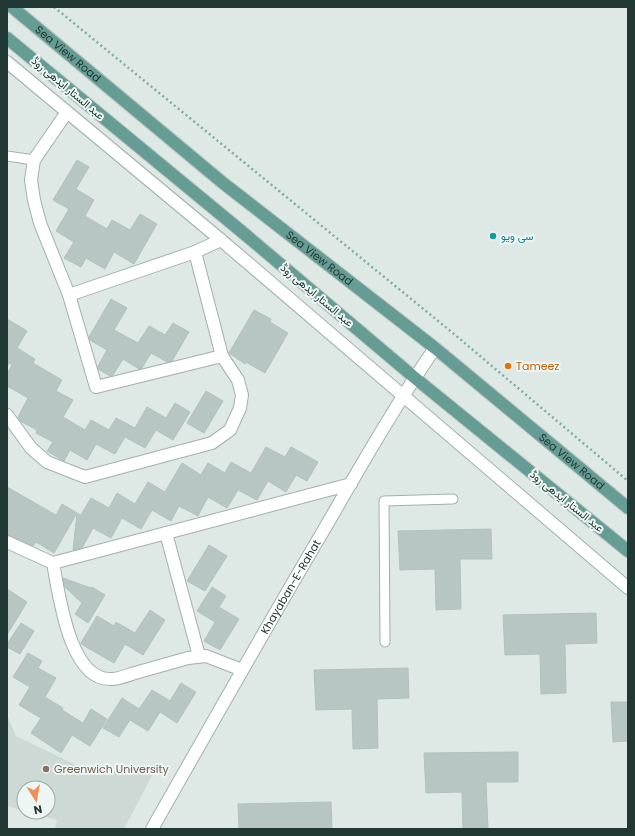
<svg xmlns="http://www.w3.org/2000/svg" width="635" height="836" viewBox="0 0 635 836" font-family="Poppins,Vazirmatn,sans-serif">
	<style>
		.built { fill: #cdd9d5 }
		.building { fill: #b7c6c2; stroke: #b1c2bd }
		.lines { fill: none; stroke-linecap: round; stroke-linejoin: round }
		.service-casing { stroke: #a2b0ad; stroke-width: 11 }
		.minor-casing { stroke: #a2b0ad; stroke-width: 14 }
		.tertiary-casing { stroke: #a2b0ad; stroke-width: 14 }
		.primary-casing { stroke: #bcc3c2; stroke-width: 14 }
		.path { stroke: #80aba3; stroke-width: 2.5; stroke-dasharray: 2 3; stroke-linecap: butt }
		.service { stroke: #fff; stroke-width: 9 }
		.minor { stroke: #fff; stroke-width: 12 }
		.tertiary { stroke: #fff; stroke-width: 12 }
		.primary { stroke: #659d95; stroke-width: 12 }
		.culture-dot { fill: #0f9aa8; stroke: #eef6f3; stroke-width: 1.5 }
		.food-dot { fill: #e8710a; stroke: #eef6f3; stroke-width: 1.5 }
		.education-dot { fill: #8d6e63; stroke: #eef6f3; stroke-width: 1.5 }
		.labels { text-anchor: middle; stroke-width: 4; stroke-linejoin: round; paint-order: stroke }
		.street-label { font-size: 11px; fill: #213834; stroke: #eef6f3 }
		.culture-label { font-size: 11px; fill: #0d838f; stroke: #eef6f3; text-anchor: start }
		.food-label { font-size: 11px; fill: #c56008; stroke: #eef6f3; text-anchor: start }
		.education-label { font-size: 11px; fill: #785e54; stroke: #eef6f3; text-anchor: start }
	</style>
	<rect width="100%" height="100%" fill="#dee9e6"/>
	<polygon class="built" points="7,715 16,736 97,775 158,764 124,829 55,828 57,820 28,812 48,812 48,788 24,788 24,811 7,806"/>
	<g class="building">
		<polygon points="77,160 89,167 76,189 94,200 85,216 107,229 112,220 130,230 140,214 157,224 134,264 114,252 105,269 86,258 81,267 64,258 74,242 56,231 69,209 53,200"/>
		<polygon points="111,299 127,308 114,330 138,343 149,326 165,335 173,323 189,332 172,361 167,362 151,353 142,368 139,369 123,359 113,375 110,376 98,369 98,366 107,350 90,340 89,337"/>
		<polygon points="254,310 271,319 270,322 288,333 265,373 246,362 245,364 229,353"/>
		<polygon points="7,319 27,331 17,348 35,359 33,363 62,380 56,391 73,400 63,417 85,430 91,420 109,430 116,418 135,428 147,407 166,418 175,403 190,412 173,440 156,430 145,448 125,437 115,454 96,444 87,460 70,450 64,461 47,451 53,442 36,433 37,430 20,421 18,417 28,398 7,386 7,374 12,365 9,363 7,366"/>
		<polygon points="206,391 223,401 204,433 187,423"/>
		<polygon points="266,447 285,457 291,447 318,462 307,481 296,475 286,492 268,481 257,500 238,490 227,508 208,497 198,516 179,506 171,521 152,510 141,529 122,518 111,538 93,528 82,548 73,550 77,513 81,515 91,498 109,508 117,493 135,504 148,482 165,492 182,463 201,475 208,463 225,473 231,462 251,473"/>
		<polygon points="7,487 56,515 62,504 77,513 54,553 36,542 33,546 7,535"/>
		<polygon points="491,529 492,559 460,559 461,609 436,610 435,569 400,570 398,531"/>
		<polygon points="209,545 227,556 205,591 187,581"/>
		<polygon points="63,578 91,588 92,587 105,595 88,623 75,614 82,603 65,587"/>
		<polygon points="212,587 226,596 219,607 239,619 220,650 204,641 215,622 197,611"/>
		<polygon points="7,589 27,602 7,635"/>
		<polygon points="150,610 165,620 143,655 125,644 114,663 81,644 81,643 97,616 114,626 116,622 135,633"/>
		<polygon points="596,613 597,643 565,644 566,693 541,694 540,654 505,655 503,615"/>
		<polygon points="21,623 34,631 20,654 7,647 7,644"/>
		<polygon points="28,653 42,661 38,668 56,678 45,697 63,708 62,710 83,723 91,709 107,719 90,746 72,735 61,753 31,733 41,718 19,705 30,687 13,677"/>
		<polygon points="408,668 409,698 377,699 378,748 353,749 352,709 316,710 314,670"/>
		<polygon points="181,683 196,692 177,723 160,712 148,731 130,720 119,737 103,728 122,698 139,709 152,690 170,701"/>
		<polygon points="611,702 628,702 628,741 613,742"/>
		<polygon points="518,752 518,782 486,782 488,829 463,829 462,792 426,793 424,753"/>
		<polygon points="331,802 332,829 239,829 238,804"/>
	</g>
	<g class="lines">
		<defs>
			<g id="service">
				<polyline points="7,156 34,160"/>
				<polyline points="385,642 384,501 453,499"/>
			</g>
			<g id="minor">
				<polyline points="7,62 221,240 628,588"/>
				<polyline points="67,112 34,160 31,180 34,200 40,223 69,295 96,387 222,356 195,252"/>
				<polyline points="69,295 195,252 221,240"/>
				<polyline points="7,415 31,448 47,462 85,477 178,452 212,443 230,430 240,408 242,395 238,380 222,356"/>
				<polyline points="166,533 199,656"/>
				<polyline points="7,542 53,563 351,484"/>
				<path d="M53,563C59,593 69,682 112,679C119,679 128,675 135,673C153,668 170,663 188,658L206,656L242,670"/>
			</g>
			<g id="tertiary">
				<path id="s1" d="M152,829C208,730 264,631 322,533C358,471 394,407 435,348"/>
			</g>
			<g id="primary">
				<path id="s2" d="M12,7L223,183L435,348L628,508"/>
				<polyline points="7,38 241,231 415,378 628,551"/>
			</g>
		</defs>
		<use href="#service" class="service-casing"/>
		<use href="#minor" class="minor-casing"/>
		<use href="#tertiary" class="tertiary-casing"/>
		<use href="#primary" class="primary-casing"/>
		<polyline class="path" points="54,7 454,334 628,481"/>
		<use href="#service" class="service"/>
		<use href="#minor" class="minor"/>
		<use href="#tertiary" class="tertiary"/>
		<use href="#primary" class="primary"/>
	</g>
	<circle class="culture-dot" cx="493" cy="236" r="4"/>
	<circle class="food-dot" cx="508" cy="366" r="4"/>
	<circle class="education-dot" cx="46" cy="769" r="4"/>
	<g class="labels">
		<g class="street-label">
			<text dy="4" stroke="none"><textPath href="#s2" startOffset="73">Sea View Road</textPath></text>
			<text transform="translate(68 88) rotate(40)" y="4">عبد الستار ایدھی روڈ</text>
			<text dy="4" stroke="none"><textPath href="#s2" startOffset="397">Sea View Road</textPath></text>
			<text transform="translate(317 295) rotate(40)" y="4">عبد الستار ایدھی روڈ</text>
			<text dy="4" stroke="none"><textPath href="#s2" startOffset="721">Sea View Road</textPath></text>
			<text transform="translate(567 501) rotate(39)" y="4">عبد الستار ایدھی روڈ</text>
			<text dy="4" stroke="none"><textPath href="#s1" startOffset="279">Khayaban-E-Rahat</textPath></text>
		</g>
		<g class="culture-label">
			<text x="501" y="240">سی ویو</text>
		</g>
		<g class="food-label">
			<text x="516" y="370">Tameez</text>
		</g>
		<g class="education-label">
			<text x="54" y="773">Greenwich University</text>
		</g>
	</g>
	<rect width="635" height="836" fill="none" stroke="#213834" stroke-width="16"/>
	<g transform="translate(36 800) rotate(169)"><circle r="19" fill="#eef6f3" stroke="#9caaa7"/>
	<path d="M0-3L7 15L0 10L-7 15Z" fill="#eb8f5b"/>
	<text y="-6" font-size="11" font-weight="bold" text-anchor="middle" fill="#213834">N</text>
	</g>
</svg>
